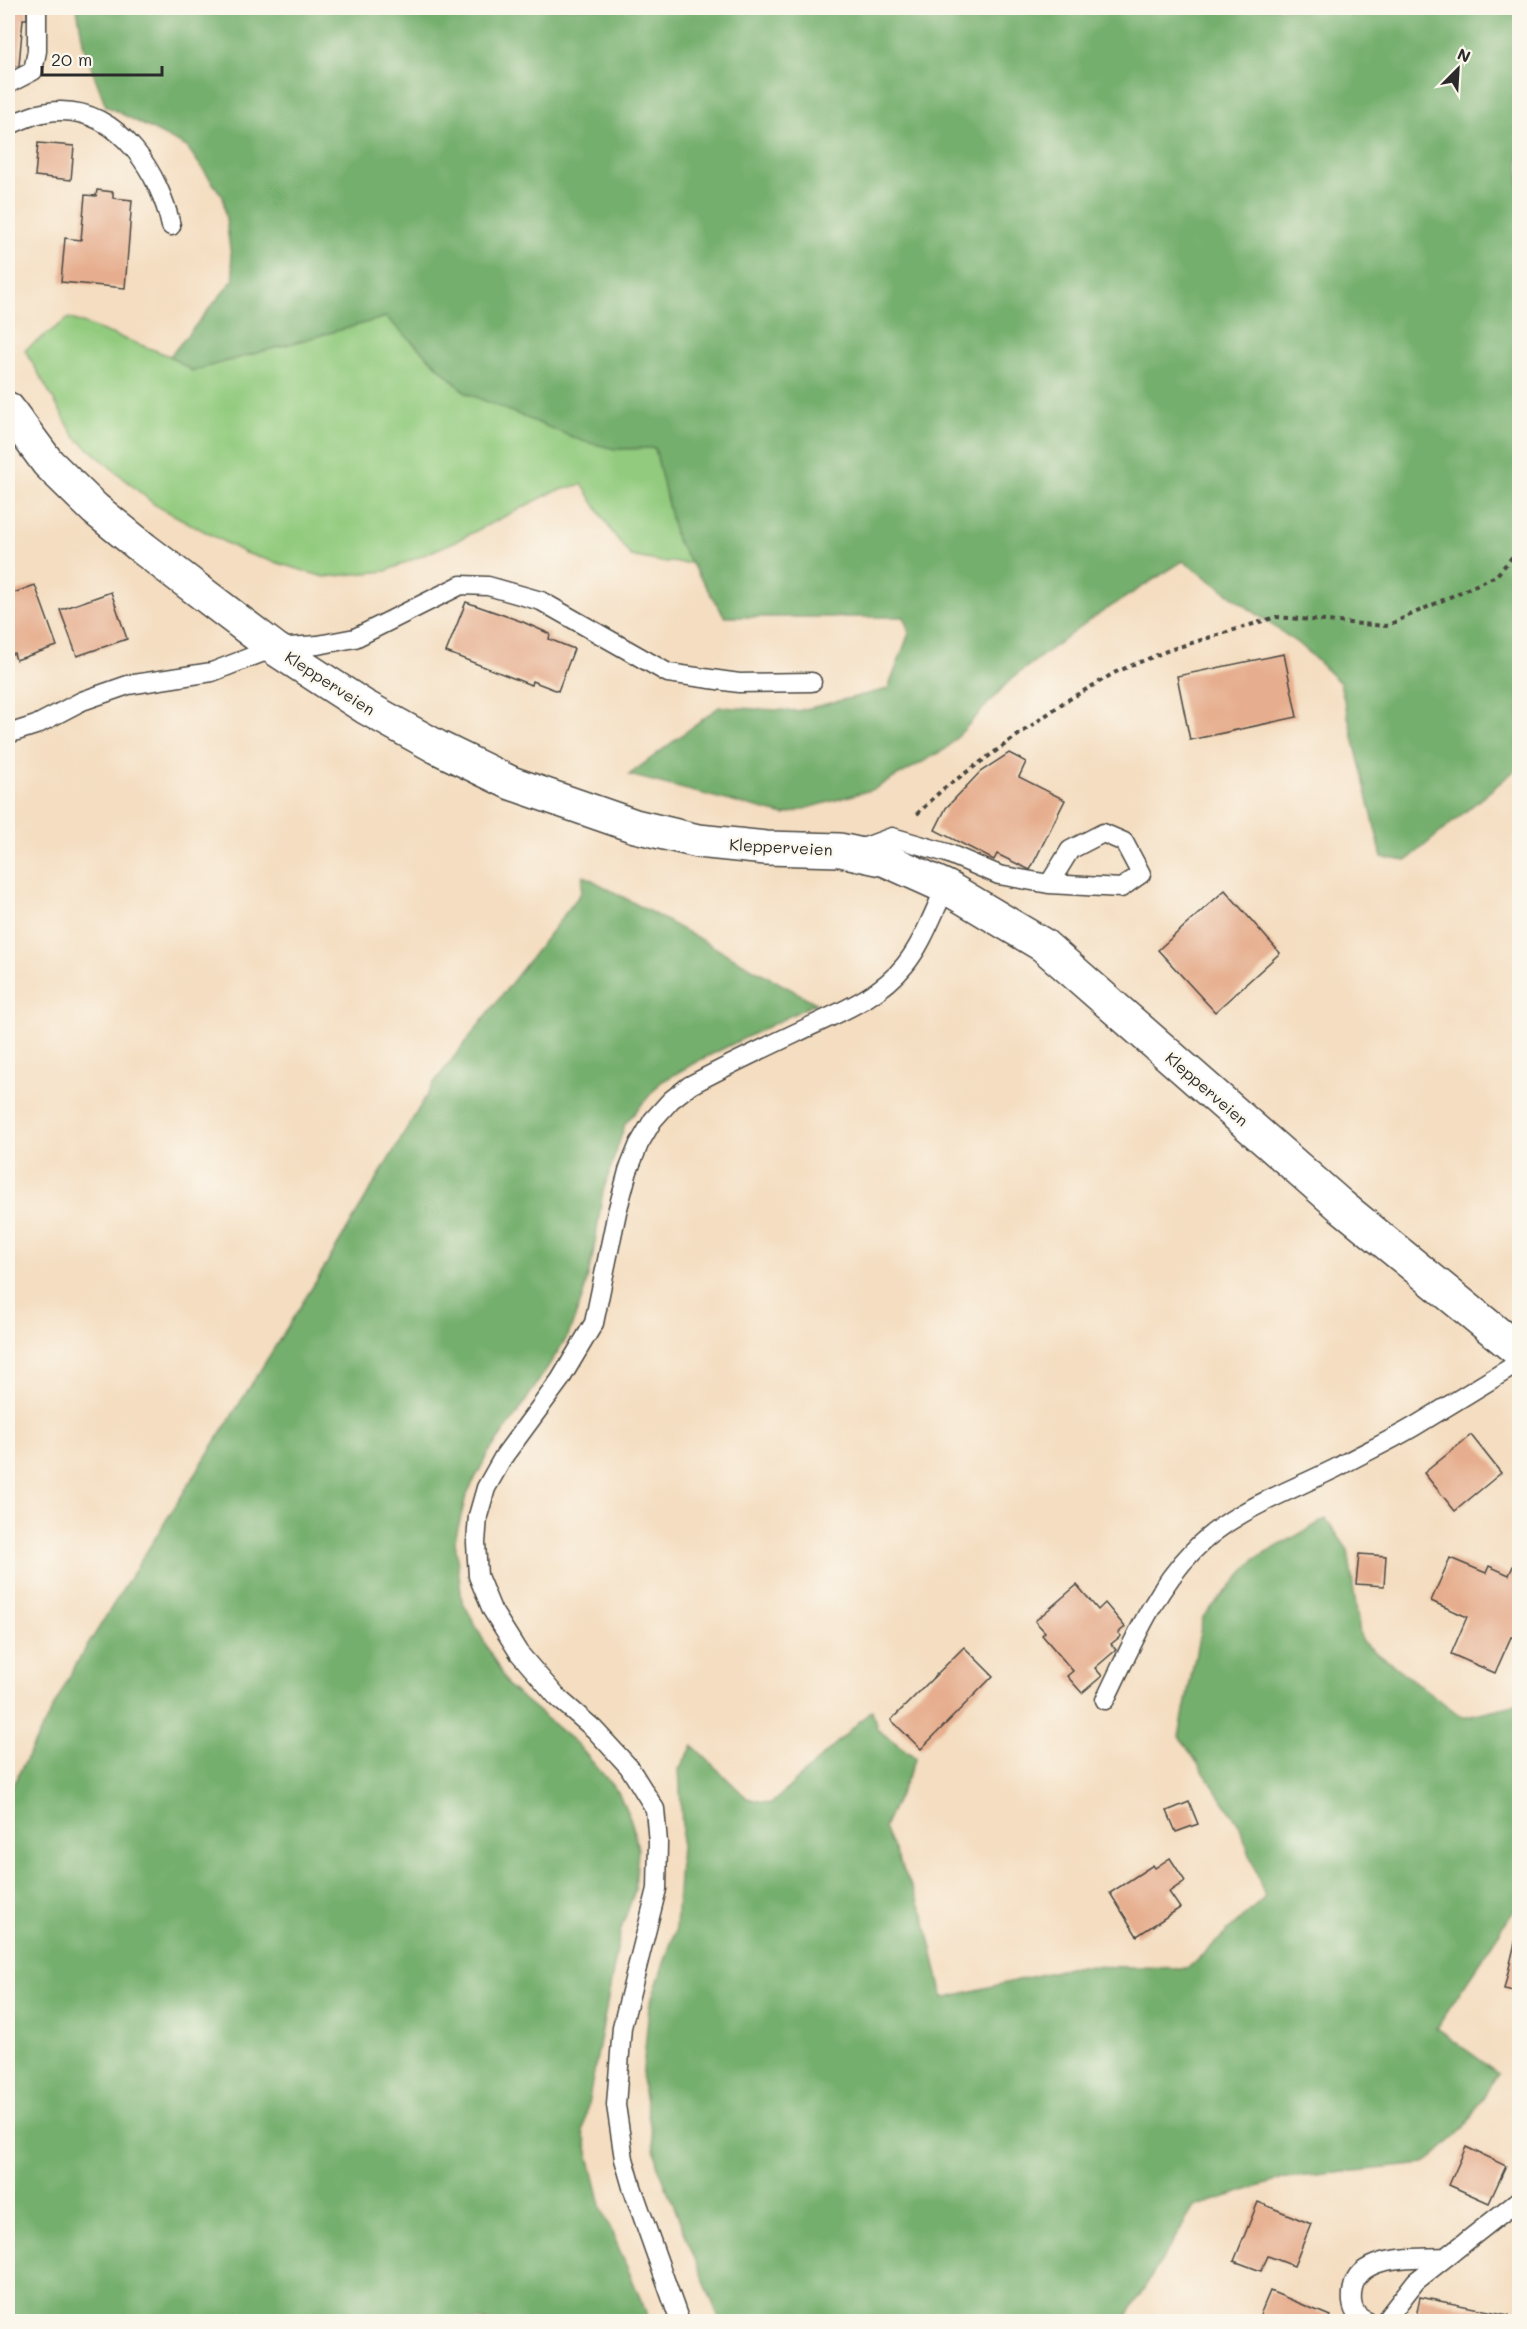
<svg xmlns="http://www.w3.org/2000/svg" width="1527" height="2329" viewBox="0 0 1527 2329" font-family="Mali,sans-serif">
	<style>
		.green { fill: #92cb7e; stroke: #5e7b54; stroke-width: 1.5 }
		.forest { fill: #75af6d; stroke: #506d4c; stroke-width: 1.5 }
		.building { fill: #e6ae8e }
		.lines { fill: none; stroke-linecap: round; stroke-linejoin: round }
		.lane-casing { stroke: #494641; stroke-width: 21 }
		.street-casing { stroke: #494641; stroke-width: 36 }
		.path { stroke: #494641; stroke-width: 4; stroke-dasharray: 4.5 4.5; stroke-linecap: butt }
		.lane { stroke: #fff; stroke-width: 18 }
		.street { stroke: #fff; stroke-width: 33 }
		.labels { text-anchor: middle; stroke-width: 4.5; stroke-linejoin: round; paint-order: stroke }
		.street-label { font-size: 16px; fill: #2b2b2b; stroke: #fbf7ec }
	</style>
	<rect width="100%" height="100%" fill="#fbf7ec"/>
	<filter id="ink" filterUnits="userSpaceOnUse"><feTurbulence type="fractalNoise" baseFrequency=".0167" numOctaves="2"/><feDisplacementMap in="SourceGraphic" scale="12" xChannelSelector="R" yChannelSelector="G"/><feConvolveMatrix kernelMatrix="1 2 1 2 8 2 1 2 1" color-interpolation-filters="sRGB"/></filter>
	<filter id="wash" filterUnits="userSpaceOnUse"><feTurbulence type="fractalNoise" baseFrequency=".008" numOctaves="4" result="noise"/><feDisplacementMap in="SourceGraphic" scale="24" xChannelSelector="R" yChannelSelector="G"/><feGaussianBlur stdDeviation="1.35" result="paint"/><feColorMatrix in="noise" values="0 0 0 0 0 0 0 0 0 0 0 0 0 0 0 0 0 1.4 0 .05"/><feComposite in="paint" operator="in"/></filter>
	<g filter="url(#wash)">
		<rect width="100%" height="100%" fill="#f4ddc0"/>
		<polygon class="green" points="386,317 466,393 615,449 655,448 676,539 691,563 662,562 631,556 612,532 582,484 553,492 456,541 386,571 324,577 245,553 155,505 75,437 25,350 69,318 170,356 192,371"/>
		<g class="forest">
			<polygon points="77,8 1519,8 1519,767 1406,861 1382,857 1340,683 1304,648 1183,561 1091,619 1011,679 946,749 874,789 784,815 629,775 719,707 797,711 888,689 909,633 904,617 725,617 676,539 655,448 615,449 582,441 466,393 386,317 192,371 170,356 234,279 223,197 187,147 106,106 84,48"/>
			<polygon points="583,875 816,1003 698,1061 661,1082 625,1124 603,1192 593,1255 583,1296 568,1336 517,1414 489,1452 466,1496 455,1540 462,1600 508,1686 577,1744 618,1792 632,1823 638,1849 635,1890 621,1929 583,2131 602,2209 650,2321 8,2321 8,1794 76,1664 320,1275 434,1083 581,893"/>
			<polygon points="1326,1519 1348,1550 1361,1641 1462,1717 1519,1704 1519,1903 1436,2028 1498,2073 1465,2127 1425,2164 1286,2178 1194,2207 1124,2321 720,2321 657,2164 642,2080 649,2007 676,1928 682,1827 679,1769 693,1746 747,1798 771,1804 872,1710 877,1729 916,1758 884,1828 924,1914 943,1998 1077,1966 1188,1968 1265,1897 1239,1824 1179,1736 1203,1617 1255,1559"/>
		</g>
		<g id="blocks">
			<g class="building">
				<polygon points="8,8 27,8 27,19 23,19 19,66 8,65"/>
				<polygon points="38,143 74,146 71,180 35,176"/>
				<polygon points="97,190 113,192 113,198 132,200 125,288 61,282 65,238 81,240 85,195 96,196"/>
				<polygon points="35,585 57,646 16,660 14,653 8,656 8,595"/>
				<polygon points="111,592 127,639 77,656 60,610"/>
				<polygon points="466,602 523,622 550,634 549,639 574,649 558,691 532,681 531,685 446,652"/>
				<polygon points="1284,654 1297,717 1190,740 1177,676"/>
				<polygon points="1009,753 1026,762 1019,777 1065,800 1030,870 997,854 994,860 935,830 946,808 980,772"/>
				<polygon points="1225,890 1280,953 1215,1012 1158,950"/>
				<polygon points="1471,1435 1501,1473 1455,1511 1424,1473"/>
				<polygon points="1359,1554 1386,1556 1384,1586 1356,1584"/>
				<polygon points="1450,1558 1486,1573 1489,1566 1509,1575 1515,1562 1520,1564 1520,1640 1511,1637 1495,1673 1451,1654 1467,1617 1431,1601"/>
				<polygon points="1077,1585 1098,1610 1105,1603 1125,1627 1118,1633 1121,1636 1111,1644 1116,1650 1095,1668 1102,1676 1082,1693 1067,1676 1073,1671 1042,1635 1045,1632 1035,1621"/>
				<polygon points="964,1647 993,1676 921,1749 891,1720"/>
				<polygon points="1189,1802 1198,1824 1176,1832 1167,1811"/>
				<polygon points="1170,1858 1185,1881 1169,1892 1180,1908 1137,1936 1110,1893 1153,1865 1155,1868"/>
				<polygon points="1519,1926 1520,1926 1520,1992 1504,1989"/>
				<polygon points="1466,2147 1506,2166 1489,2203 1449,2185"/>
				<polygon points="1258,2202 1311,2224 1294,2266 1268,2256 1261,2271 1234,2261"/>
				<polygon points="1270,2291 1330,2316 1327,2322 1257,2322"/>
				<polygon points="1420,2297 1509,2315 1508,2322 1415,2322"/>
			</g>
		</g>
	</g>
	<g filter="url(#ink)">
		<use href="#blocks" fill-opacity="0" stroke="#494641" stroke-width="1.5"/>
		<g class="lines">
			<defs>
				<g id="lane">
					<polyline points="8,84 33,71 37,51 37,8"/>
					<path d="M8,126C25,118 41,111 61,111C121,111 160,175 171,226"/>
					<polyline points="8,734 36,725 82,701 128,685 212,672 274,648 318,645 355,638 461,585 488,586 541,601 668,673 739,683 812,682"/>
					<polyline points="857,850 892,837 947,853 999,875 1049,884 1121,888 1141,874 1124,842 1103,833 1070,850 1049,884"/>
					<path d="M1105,1700C1130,1649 1153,1592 1193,1551C1232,1510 1289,1492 1338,1467C1363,1453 1390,1441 1415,1426C1450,1405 1485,1383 1520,1362"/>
					<path d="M680,2322L632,2187L624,2159L616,2105L622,2027L657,1889L658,1843L655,1809L629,1767L594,1729L557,1697L519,1653L492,1610L478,1576L476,1543L478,1516L486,1488L504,1456L560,1380L594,1323L617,1212L628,1171L639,1144L653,1120L671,1100L689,1086C724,1067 760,1050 796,1033C835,1014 878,999 905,965C923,943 933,913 946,887"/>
					<path d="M1369,2322C1359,2319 1353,2312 1352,2302C1348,2252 1410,2259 1446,2257"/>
					<polyline points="1384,2322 1416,2281 1520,2199"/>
				</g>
				<polyline id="street" points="8,409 48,463 95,509 144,549 274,648 365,707 437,747 511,783 635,826 698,841 766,848 840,850 886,860 946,887 1043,945 1341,1206 1520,1352"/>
			</defs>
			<use href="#lane" class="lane-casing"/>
			<use href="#street" class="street-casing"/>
			<polyline class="path" points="917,814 943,789 1063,703 1116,672 1169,650 1276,617 1386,626 1496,576 1520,548"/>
			<use href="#lane" class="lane"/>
			<use href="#street" class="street"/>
		</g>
	</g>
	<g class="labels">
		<g class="street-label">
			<text transform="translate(330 683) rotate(33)" y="6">Klepperveien</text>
			<text transform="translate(781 847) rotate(3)" y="6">Klepperveien</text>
			<text transform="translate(1207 1089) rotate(41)" y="6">Klepperveien</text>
		</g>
	</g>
	<rect width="1527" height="2329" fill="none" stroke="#fbf7ec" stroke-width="30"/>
	<g transform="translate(1458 69) rotate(24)" stroke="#fbf7ec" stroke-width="4.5" paint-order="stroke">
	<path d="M0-4.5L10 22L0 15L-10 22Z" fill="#2b2b2b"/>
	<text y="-9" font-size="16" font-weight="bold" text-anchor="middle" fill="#2b2b2b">N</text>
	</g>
	<path d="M42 66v9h120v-9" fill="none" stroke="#2b2b2b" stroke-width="3"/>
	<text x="51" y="66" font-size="18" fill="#2b2b2b" stroke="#fbf7ec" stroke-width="4.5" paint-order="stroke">20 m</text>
</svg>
